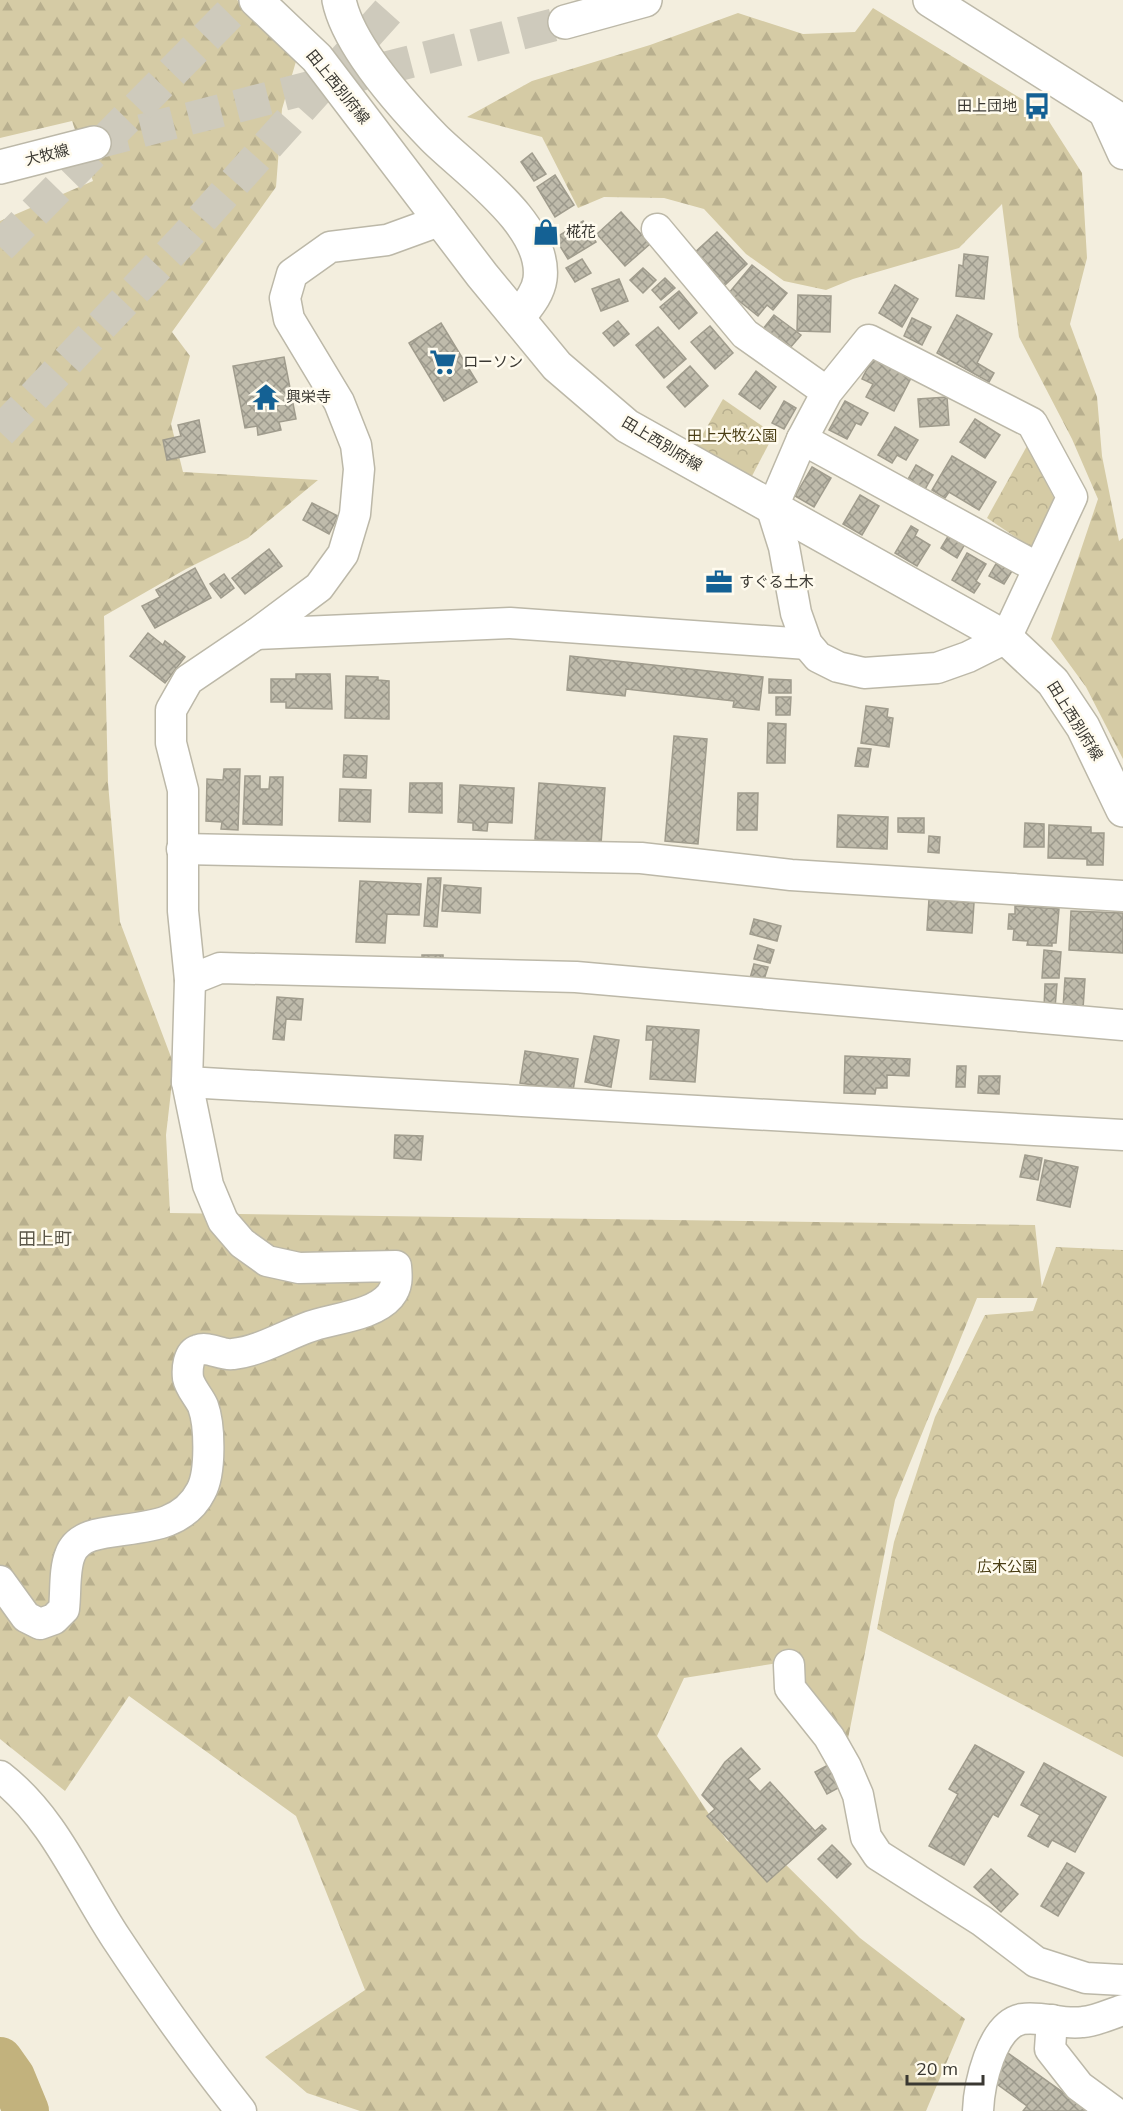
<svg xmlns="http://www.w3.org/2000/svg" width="1123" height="2111" viewBox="0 0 1123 2111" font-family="Mulish,'Noto Sans JP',sans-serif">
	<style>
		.forest { fill: url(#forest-firs) }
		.park { fill: url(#park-crowns) }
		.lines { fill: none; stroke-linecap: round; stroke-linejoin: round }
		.river { stroke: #c2b27d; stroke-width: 46 }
		.building { fill: url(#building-cross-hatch); stroke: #a09c8d; stroke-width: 1.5 }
		.secondary-tunnel { stroke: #cecabc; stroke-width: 33; stroke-dasharray: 33 16; stroke-linecap: butt }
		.highway-tunnel { stroke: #cecabc; stroke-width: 33; stroke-dasharray: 33 16; stroke-linecap: butt }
		.street-casing { stroke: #bcb8a8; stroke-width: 33 }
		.secondary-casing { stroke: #bcb8a8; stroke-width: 36 }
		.street { stroke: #fff; stroke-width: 30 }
		.secondary { stroke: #fff; stroke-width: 33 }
		.labels { text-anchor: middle; stroke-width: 5; stroke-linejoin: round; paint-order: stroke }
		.street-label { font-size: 15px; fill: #3a3832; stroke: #fffbee }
		.poi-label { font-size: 15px; fill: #3a3832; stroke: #fffbee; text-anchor: start }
		.park-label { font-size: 15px; fill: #4a3e14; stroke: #fffbee }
		.quarter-label { font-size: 18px; fill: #5a5648; stroke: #fffbee }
	</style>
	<defs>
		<pattern id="forest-firs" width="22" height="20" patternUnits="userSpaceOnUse" patternTransform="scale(1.5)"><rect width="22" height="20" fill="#d5cba5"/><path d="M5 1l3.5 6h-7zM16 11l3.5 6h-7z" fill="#b8af8e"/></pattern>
		<pattern id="park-crowns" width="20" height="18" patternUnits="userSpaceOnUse" patternTransform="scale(1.5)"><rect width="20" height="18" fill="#d5cba5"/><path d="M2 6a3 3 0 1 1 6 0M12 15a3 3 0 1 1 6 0" fill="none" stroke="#b8af8e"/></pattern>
		<pattern id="building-cross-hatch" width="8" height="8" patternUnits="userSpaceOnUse" patternTransform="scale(1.5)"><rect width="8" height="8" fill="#bfbbab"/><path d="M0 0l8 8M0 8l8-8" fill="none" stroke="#9c998c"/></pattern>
	</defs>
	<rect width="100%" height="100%" fill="#f3eede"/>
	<g class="forest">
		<polygon points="0,0 237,0 297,58 282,109 276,187 172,332 190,356 171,424 183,472 318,480 248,538 186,569 104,616 108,783 120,922 174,1065 166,1135 170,1213 1035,1225 1043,1298 977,1298 895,1500 844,1759 778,1663 684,1678 657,1736 727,1841 774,1853 860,1938 965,2019 926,2111 360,2111 307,2093 265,2057 365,1990 296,1816 129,1696 65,1791 0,1739 0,221 93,181 72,121 0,138"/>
		<polygon points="873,8 1043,112 1082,173 1087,258 1070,324 1097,397 1102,456 1119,541 1123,538 1123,759 1086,687 1051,639 1098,499 1072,439 1019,337 1002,204 959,248 853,279 826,290 784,281 746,254 704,209 664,198 604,197 578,208 542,137 467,117 532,81 650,45 738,13 803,34 855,32"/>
	</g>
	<g class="park">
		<polygon points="723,399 774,434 752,476 696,446"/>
		<polygon points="1027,446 1055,500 1032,548 987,518"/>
		<polygon points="1056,1247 1123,1250 1123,1757 877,1629 894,1542 935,1417 985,1315 1033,1311"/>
	</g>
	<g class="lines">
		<polyline class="river" points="0,2060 12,2077 26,2111"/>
	</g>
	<g class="building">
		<polygon points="532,153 546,174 534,181 521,162"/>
		<polygon points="555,175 574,205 555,217 537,187"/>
		<polygon points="621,212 650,244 625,266 597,234"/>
		<polygon points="583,221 596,242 568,259 555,238"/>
		<polygon points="717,232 747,264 724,286 693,254"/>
		<polygon points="964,254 988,257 984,299 956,296 959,265 963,266"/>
		<polygon points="582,259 591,273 575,282 566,268"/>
		<polygon points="752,265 787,293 773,310 767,305 758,316 729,293"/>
		<polygon points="643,268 656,280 643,293 630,280"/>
		<polygon points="665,278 675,288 661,300 652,290"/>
		<polygon points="619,279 628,301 601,311 592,289"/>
		<polygon points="895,285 918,299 902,327 879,313"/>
		<polygon points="679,291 697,313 679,329 660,307"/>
		<polygon points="798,295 831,296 830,332 797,331"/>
		<polygon points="774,315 801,335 789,349 763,329"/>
		<polygon points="957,315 992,334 977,363 994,373 989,382 937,353"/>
		<polygon points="912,318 931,327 922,345 904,336"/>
		<polygon points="618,321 629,334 614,346 603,333"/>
		<polygon points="441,323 477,382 444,401 409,343"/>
		<polygon points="710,326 733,353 715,369 691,342"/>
		<polygon points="658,327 686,359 664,378 636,345"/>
		<polygon points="284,357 296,419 279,422 281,430 258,435 257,426 245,428 233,366"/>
		<polygon points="873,357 912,376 894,411 866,397 873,384 862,379"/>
		<polygon points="690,366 708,386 685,407 667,387"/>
		<polygon points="756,371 776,387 760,409 739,394"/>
		<polygon points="947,397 949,425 920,427 918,399"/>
		<polygon points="784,401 796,408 784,429 772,423"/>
		<polygon points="845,401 868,413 861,425 856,423 847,439 829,430"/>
		<polygon points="975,419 1000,435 985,458 960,442"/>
		<polygon points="199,420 205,452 167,460 163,440 181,436 178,425"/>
		<polygon points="895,427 918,440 906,460 897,455 892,463 878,455"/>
		<polygon points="952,456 996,482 979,510 949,492 945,498 932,490"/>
		<polygon points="916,465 933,475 924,491 907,481"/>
		<polygon points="812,467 831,478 814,507 795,496"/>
		<polygon points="860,495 879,506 862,535 843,524"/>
		<polygon points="312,503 338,516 329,534 303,520"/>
		<polygon points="911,526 918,530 915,536 930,545 917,566 895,553"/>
		<polygon points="950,533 966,542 957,558 941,548"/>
		<polygon points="269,549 282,566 245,594 232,578"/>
		<polygon points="967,553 986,564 976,581 980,584 974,593 952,580"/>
		<polygon points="997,562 1012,571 1004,584 989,576"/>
		<polygon points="195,568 211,598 155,628 142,606 160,597 156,590"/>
		<polygon points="224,574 234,588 221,598 210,584"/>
		<polygon points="148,633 163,645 165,641 185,657 165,683 130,656"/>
		<polygon points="570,656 763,677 759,710 733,707 734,701 626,689 625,696 567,690"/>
		<polygon points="296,674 330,674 332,709 286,708 286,702 271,702 271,679 296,679"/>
		<polygon points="346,676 378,677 378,680 389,681 389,719 345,718"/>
		<polygon points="769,679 791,680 791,693 769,693"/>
		<polygon points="776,697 791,697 790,715 776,715"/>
		<polygon points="866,706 888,709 887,717 893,718 889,747 861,743"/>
		<polygon points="768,723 786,724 785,763 767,763"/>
		<polygon points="674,736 707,739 698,844 665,841"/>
		<polygon points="858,748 871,749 868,767 855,766"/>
		<polygon points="344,755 367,756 366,778 343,777"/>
		<polygon points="224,769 240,769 238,830 221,829 222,822 206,821 207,779 223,780"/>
		<polygon points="245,776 260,776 260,789 269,789 270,777 283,777 282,825 243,824"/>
		<polygon points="410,783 442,783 442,813 409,812"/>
		<polygon points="539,783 605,788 601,844 535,839"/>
		<polygon points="460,785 514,788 512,823 488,822 487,831 473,830 473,823 458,822"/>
		<polygon points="340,789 371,790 370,822 339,821"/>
		<polygon points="738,793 758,793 757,830 737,830"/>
		<polygon points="838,815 888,817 887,849 837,847"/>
		<polygon points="898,818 924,818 924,833 898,832"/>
		<polygon points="1025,823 1044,824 1044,847 1024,847"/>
		<polygon points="1049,825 1091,827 1091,833 1104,833 1103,865 1087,865 1087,859 1048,858"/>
		<polygon points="929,836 940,837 939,853 928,852"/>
		<polygon points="428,878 441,878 437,927 424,926"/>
		<polygon points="360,881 421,884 419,915 387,914 385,943 356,942"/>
		<polygon points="444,885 481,888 480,913 442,911"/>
		<polygon points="929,899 974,903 972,933 927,930"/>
		<polygon points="1015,906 1059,909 1056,943 1052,943 1052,946 1027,945 1028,941 1013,940 1014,929 1008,929 1009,914 1015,914"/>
		<polygon points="1071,911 1123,913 1123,953 1069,950"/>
		<polygon points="754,919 781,926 777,941 750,934"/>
		<polygon points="758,945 774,950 770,963 754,959"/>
		<polygon points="1044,950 1061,952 1059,978 1042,978"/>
		<rect x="422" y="955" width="21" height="12"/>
		<polygon points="754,964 768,967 762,986 749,982"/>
		<polygon points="1065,978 1085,979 1083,1009 1063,1008"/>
		<polygon points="1045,984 1057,984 1055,1008 1044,1007"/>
		<polygon points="277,997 303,999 301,1020 286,1019 284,1040 273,1039"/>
		<polygon points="647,1026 699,1030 695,1082 650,1079 653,1040 646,1040"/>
		<polygon points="594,1036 619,1040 611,1087 585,1082"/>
		<polygon points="525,1051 578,1059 573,1091 520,1083"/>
		<polygon points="845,1056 910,1059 909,1076 887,1075 887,1088 876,1088 875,1094 844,1093"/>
		<polygon points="957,1066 966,1066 965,1087 956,1087"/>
		<polygon points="979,1076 1000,1076 999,1094 978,1093"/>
		<polygon points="395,1135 423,1136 421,1160 394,1158"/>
		<polygon points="1025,1155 1042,1158 1038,1180 1020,1177"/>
		<polygon points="1045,1160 1078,1167 1070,1207 1037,1200"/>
		<polygon points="975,1745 1024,1772 998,1817 993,1814 964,1865 929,1846 958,1794 949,1789"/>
		<polygon points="741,1748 760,1769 748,1779 760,1792 770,1782 815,1831 822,1825 826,1829 767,1882 707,1816 715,1809 702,1795 725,1762"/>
		<polygon points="1044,1763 1106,1797 1075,1852 1052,1840 1048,1847 1028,1836 1040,1815 1021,1805"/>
		<polygon points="828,1765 840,1787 827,1794 815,1772"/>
		<polygon points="832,1845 851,1864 837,1878 818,1859"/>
		<polygon points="1067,1863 1084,1873 1058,1916 1041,1906"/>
		<polygon points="991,1869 1018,1894 1001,1912 974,1887"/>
		<polygon points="1008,2053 1089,2111 1023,2111 1027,2106 990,2079"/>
	</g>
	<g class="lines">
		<polyline class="secondary-tunnel" points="94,143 565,22"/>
		<g class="highway-tunnel">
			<polyline points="0,247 243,0"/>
			<polyline points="0,432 182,241 398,0"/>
		</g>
		<defs>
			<g id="street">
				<polyline points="1103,110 1123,154"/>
				<polyline points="442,220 387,240 330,247 292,274 285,298 289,319 339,402 356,445 359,469 355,514 343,554 319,587 256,634 188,680 171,710 171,743 183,790 183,911 190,980 220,968 576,977 1123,1025"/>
				<polyline points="657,229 745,334 827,392 802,439 772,509 784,547 796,613 807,644 818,657 838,667 864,673 937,668 968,657 1006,638 1072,497 1032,423 869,340 827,392"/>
				<polyline points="802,439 1038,568"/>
				<polyline points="256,634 510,623 807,644"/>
				<polyline points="182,849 641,858 791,875 1123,896"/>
				<polyline points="187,1082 1123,1135"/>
				<path d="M0,1581L26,1617L40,1624L54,1619L64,1609C66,1592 64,1570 70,1555C85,1513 172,1549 201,1491C211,1473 210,1425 203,1406C199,1397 190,1388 188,1378C187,1369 188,1353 198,1350C209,1346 222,1356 233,1354C259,1351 282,1337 306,1328C331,1318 372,1317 390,1296C398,1286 397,1277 396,1266L299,1268L267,1261L242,1243L223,1221L208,1185L187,1082L190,980"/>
				<polyline points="789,1665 790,1688 829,1737 846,1767 858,1795 866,1837 878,1855 982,1921 1036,1962 1086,1978 1123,1980"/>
				<path d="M0,1776C54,1818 79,1882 116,1938C155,1997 197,2056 241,2111"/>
				<polyline points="1052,2020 1050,2049 1079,2086 1113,2111"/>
				<path d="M978,2111C979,2086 991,2025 1022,2019C1043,2016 1062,2025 1083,2022C1096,2021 1110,2014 1123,2010"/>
			</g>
			<g id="secondary">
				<polyline points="256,0 317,58 482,275 557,366 627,426 1006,638 1053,682 1083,727 1123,810"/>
				<path d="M339,0C348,45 402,105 434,138C467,171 547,225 540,279C538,294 527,306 518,318"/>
				<polyline points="930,0 1123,122"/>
				<polyline points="565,22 645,0"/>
				<polyline points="0,167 94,143"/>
			</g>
		</defs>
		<use href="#street" class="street-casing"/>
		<use href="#secondary" class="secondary-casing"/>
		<use href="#street" class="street"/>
		<use href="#secondary" class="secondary"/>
	</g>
	<defs>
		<symbol id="bus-bare" viewBox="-9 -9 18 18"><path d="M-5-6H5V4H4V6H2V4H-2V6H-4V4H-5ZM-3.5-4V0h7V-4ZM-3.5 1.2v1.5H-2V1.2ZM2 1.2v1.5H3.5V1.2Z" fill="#146194" stroke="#fffbee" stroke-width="2.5" paint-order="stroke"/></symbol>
		<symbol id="shop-bare" viewBox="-9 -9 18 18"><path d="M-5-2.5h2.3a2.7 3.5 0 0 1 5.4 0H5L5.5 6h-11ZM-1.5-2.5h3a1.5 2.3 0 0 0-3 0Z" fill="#146194" stroke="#fffbee" stroke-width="2.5" paint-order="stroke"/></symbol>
		<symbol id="supermarket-bare" viewBox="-9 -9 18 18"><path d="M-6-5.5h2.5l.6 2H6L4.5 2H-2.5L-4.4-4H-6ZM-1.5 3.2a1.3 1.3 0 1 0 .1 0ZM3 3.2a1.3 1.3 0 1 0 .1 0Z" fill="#146194" stroke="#fffbee" stroke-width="2.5" paint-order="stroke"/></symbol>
		<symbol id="temple-bare" viewBox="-9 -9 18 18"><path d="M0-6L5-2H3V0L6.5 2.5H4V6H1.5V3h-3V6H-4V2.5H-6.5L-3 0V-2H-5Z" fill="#146194" stroke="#fffbee" stroke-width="2.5" paint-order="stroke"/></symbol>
		<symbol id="office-bare" viewBox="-9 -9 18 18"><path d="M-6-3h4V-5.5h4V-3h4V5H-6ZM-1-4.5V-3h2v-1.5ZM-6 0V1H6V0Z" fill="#146194" stroke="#fffbee" stroke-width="2.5" paint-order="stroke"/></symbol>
	</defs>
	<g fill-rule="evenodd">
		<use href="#bus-bare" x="1018" y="87" width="38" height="38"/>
		<use href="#shop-bare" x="527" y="213" width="38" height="38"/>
		<use href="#supermarket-bare" x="424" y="343" width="38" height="38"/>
		<use href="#temple-bare" x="247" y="378" width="38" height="38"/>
		<use href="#office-bare" x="700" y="563" width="38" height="38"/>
	</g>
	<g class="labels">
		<g class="street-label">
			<text transform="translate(338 87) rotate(51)" y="5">田上西別府線</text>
			<text transform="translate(47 155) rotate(-14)" y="5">大牧線</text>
			<text transform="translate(662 444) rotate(31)" y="5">田上西別府線</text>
			<text transform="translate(1075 721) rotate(58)" y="5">田上西別府線</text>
		</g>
		<g class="poi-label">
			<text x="1017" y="111" text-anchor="end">田上団地</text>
			<text x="566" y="237">椛花</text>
			<text x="463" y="367">ローソン</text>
			<text x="286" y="402">興栄寺</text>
			<text x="739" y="587">すぐる土木</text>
		</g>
		<g class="park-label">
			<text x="732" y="441">田上大牧公園</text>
			<text x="1007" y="1572">広木公園</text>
		</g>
		<g class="quarter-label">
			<text x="45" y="1245">田上町</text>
		</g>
	</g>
	<path d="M907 2075v9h76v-9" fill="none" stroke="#3a3832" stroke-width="3"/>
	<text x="916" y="2075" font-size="18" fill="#3a3832" stroke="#fffbee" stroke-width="4.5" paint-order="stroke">20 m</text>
</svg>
